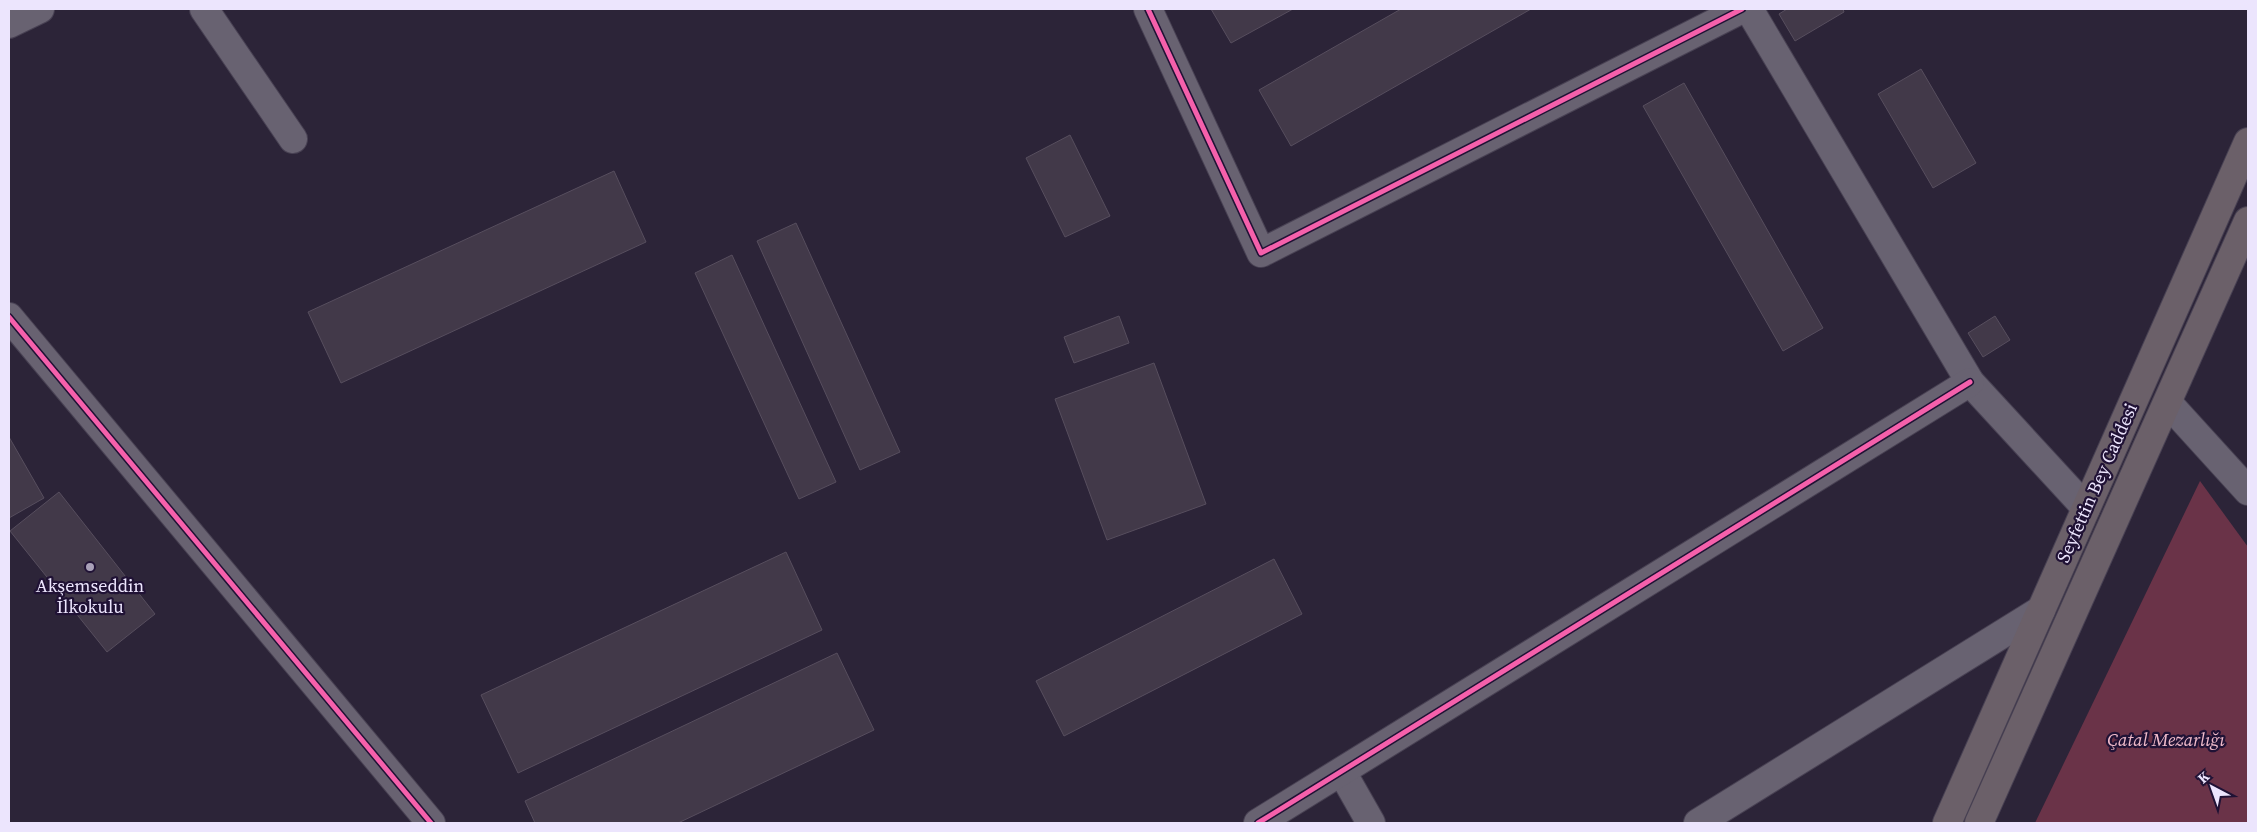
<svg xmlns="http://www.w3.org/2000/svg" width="2257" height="832" viewBox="0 0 2257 832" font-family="'Source Serif 4',serif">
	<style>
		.green { fill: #6a3348 }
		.building { fill: #423949; stroke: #574e5e }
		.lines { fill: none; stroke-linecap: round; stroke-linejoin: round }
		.minor-casing { stroke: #484153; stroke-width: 30 }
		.major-casing { stroke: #484153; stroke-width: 30 }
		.minor { stroke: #686271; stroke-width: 28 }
		.major { stroke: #6b6069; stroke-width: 28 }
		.cycleway-casing { stroke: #201235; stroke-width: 8 }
		.cycleway { stroke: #f560ab; stroke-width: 5 }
		.poi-dot { fill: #a9a1b8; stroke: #201235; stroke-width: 2 }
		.labels { text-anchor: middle; stroke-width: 4.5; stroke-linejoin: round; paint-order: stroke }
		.street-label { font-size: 18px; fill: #ece5fd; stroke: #201235 }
		.poi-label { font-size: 18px; fill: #ece5fd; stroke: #201235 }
		.park-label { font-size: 18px; font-style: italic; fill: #f0bbca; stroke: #201235 }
	</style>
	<rect width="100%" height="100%" fill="#2c2438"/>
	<polygon class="green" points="2200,481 2248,547 2248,823 2035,823"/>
	<g class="building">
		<polygon points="1211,9 1293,9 1231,43"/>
		<polygon points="1401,9 1531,9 1291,146 1259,90"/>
		<polygon points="1787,9 1843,9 1844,12 1795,41 1779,14"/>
		<polygon points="1921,69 1976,163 1933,188 1878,94"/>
		<polygon points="1684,83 1823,328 1783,351 1643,106"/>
		<polygon points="1070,135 1110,216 1065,237 1026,158"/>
		<polygon points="614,171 646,242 341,383 308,312"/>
		<polygon points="796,223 900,452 860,470 757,241"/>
		<polygon points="732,255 836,482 799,499 695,273"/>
		<polygon points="1119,316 1129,343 1074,363 1064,337"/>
		<polygon points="1995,316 2010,340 1983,357 1968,333"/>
		<polygon points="1154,363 1206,504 1107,540 1055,399"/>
		<polygon points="9,437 44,498 9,518"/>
		<polygon points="59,492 155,614 107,652 10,531"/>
		<polygon points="786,552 822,630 518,773 481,695"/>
		<polygon points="1274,559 1302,614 1064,736 1036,681"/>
		<polygon points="837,653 874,730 678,823 535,823 525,801"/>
	</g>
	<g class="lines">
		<defs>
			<g id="minor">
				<polyline points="204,9 293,139"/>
				<polyline points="1148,9 1261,253 1742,9"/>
				<polyline points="1749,9 1970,382 2086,508"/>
				<polyline points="9,24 40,9"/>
				<polyline points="9,317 431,823"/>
				<polyline points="2168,403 2248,491"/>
				<polyline points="1342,772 1371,823"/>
				<polyline points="1258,823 1970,382"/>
				<polyline points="1698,823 2041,610"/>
			</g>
			<g id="major">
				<polyline points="1947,823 2248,142"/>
				<polyline points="1979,823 2248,221"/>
			</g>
		</defs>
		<use href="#minor" class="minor-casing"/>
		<use href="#major" class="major-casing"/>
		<use href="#minor" class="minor"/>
		<use href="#major" class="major"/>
		<defs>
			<g id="cycleway">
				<polyline points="1148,9 1261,253 1742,9"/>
				<polyline points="9,317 431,823"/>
				<polyline points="1258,823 1970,382"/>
			</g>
		</defs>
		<use href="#cycleway" class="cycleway-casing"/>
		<use href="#cycleway" class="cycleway"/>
	</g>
	<circle class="poi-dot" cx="90" cy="567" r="5"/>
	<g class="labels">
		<g class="street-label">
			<text transform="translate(2097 483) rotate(-66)" y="6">Seyfettin Bey Caddesi</text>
		</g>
		<g class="poi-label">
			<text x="90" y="592">Akşemseddin<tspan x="90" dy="21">İlkokulu</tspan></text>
		</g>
		<g class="park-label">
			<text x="2166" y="746">Çatal Mezarlığı</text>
		</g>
	</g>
	<rect width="2257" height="832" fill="none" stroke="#ece5fd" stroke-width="20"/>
	<g transform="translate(2212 787) rotate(319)" stroke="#201235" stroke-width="4" paint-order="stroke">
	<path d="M0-4L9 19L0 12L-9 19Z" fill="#ece5fd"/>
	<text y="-8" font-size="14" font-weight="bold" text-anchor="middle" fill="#ece5fd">K</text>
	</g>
</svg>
